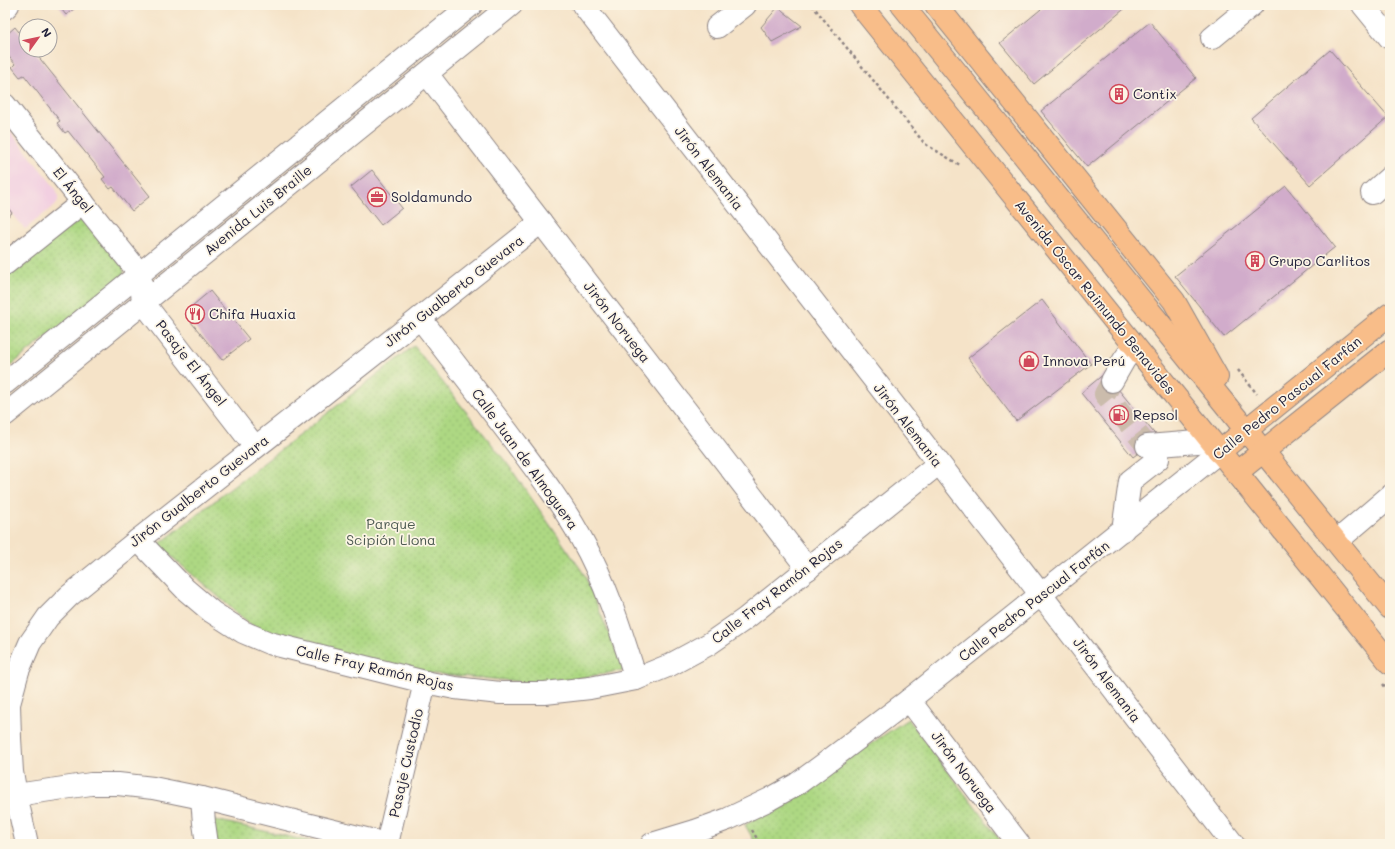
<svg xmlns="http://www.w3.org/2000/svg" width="1395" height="849" viewBox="0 0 1395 849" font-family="Mali,sans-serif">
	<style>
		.built { fill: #f2cfe1 }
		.green { fill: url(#green-dots); stroke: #687d5f }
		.building { fill: #d1accb }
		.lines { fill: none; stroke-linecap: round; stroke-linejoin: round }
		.minor-tunnel { stroke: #cbbcac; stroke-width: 22; stroke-dasharray: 22 11; stroke-linecap: butt }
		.minor-casing { stroke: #8c8282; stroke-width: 24 }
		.major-casing { stroke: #8c8282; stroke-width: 24 }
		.path { stroke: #8c8282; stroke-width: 2.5; stroke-dasharray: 3 3; stroke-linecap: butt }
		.minor { stroke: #fff; stroke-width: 22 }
		.major { stroke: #f8bd89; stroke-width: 22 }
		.labels { text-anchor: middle; stroke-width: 3.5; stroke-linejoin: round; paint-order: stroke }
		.poi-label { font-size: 14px; fill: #22223b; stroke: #fcf5e5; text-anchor: start }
		.street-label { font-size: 14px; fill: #22223b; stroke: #fcf5e5 }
		.park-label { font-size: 14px; fill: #4c5951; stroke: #fcf5e5 }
	</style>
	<defs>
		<pattern id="green-dots" width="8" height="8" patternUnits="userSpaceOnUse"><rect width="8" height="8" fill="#add883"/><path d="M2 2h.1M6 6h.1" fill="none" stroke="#95b972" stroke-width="1.8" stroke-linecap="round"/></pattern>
	</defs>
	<rect width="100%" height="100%" fill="#fcf5e5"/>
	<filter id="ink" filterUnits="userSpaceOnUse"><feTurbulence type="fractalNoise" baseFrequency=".025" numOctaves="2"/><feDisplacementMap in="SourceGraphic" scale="8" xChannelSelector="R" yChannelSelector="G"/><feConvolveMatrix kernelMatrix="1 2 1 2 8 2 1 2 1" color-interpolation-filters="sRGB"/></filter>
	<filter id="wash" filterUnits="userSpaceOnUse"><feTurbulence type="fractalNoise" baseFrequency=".012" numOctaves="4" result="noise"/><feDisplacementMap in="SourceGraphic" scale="16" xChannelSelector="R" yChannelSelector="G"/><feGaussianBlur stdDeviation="0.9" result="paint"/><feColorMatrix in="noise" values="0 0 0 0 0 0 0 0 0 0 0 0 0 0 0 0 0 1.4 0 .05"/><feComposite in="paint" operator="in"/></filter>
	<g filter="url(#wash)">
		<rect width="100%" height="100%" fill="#f5e3c8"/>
		<g class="built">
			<polygon points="6,126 56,189 58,195 58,201 55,205 25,229 5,204 5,127"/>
			<polygon points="750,839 753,844 725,844"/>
		</g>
		<g class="green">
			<polygon points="80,220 86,223 123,267 124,272 122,277 5,370 5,278 75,222"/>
			<polygon points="414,346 509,466 584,574 624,670 548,684 392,670 256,629 158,545"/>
			<polygon points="908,719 1003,844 756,844 745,825 845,761"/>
			<polygon points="211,819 317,843 323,844 217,844"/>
		</g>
		<g id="blocks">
			<g class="building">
				<polygon points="58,5 79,5 66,15"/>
				<polygon points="1046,5 1129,5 1034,84 1000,43"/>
				<polygon points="778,7 802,26 772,42 761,27"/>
				<polygon points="1150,22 1196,78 1087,167 1041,111"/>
				<polygon points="15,27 26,41 26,50 33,50 150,196 132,211 113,187 110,189 102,179 105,177 68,131 65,133 57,123 60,121 24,75 20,77 12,67 15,64 5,52 5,36"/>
				<polygon points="1330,50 1388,117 1310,185 1251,118"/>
				<polygon points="372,170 402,208 381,225 351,187"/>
				<polygon points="1286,186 1335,247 1224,337 1175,276"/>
				<polygon points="5,204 12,213 5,218"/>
				<polygon points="210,291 249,339 222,360 191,322 192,306"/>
				<polygon points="1042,300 1091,364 1016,421 968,358"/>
				<polygon points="1105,373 1158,438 1133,457 1081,393"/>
			</g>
		</g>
	</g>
	<g filter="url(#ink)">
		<use href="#blocks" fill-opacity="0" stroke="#8c8282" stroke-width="1"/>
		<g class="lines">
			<polyline class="minor-tunnel" points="1112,381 1105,394 1147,446"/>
			<defs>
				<g id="minor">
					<path d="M583,5C800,285 1018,563 1233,844"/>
					<polyline points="1363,5 1390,38"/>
					<polyline points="5,8 8,5"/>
					<polyline points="717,27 745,5"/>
					<polyline points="1212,38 1252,5"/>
					<polyline points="427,74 808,569"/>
					<polyline points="5,105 140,274 143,302 255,447"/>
					<polyline points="1372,193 1390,177"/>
					<polyline points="5,264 83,202"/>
					<path d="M420,318C449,356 478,393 507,431C533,466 560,500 581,538C606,582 621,631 636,679"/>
					<polyline points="1112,381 1124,360 1134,346"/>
					<polyline points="5,383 471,5"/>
					<polyline points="5,415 511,5"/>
					<polyline points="1147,446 1210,441"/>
					<polyline points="1123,530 1130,481 1158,459"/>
					<polyline points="138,540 186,590 212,612 243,632 269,643 425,682 455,688 500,693 545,693 590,688 636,679 670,665 709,644 745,619 938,464"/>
					<polyline points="1337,541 1390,496"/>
					<polyline points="909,700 1019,844"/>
					<polyline points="16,795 91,784 118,784 153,788 202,798 386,844"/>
					<polyline points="202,798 204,823 207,844"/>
					<polyline points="27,844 16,795 12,772 10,738 9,704 18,671 30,643 48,617 69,596 138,540 420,318 541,222"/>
					<polyline points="387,844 425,682"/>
					<polyline points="652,844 695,831 728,819 770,799 797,784 823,765 909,700 1219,452"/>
				</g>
				<g id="major">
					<polyline points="860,5 1390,663"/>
					<polyline points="902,5 1390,608"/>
					<polyline points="936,5 1174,301 1217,377"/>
					<polyline points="1219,452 1390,314"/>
					<polyline points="1236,473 1390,350"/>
				</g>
			</defs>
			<use href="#minor" class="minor-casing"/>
			<use href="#major" class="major-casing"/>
			<g class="path">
				<polyline points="812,5 925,144 960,165"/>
				<polyline points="1238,370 1257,394"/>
				<polyline points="1383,684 1390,693"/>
				<polyline points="752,830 760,844"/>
			</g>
			<use href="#minor" class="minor"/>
			<use href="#major" class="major"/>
		</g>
	</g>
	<defs>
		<symbol id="building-ring" viewBox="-11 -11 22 22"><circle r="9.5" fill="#fcf5e5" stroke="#d1495b" stroke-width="1.5"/><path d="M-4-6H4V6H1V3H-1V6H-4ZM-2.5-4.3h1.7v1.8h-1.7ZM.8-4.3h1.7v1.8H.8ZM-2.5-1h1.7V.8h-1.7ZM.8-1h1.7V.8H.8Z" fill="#d1495b"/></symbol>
		<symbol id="office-ring" viewBox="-11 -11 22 22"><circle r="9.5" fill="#fcf5e5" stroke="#d1495b" stroke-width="1.5"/><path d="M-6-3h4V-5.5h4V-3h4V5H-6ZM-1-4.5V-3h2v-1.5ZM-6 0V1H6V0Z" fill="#d1495b"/></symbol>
		<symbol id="restaurant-ring" viewBox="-11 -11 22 22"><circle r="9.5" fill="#fcf5e5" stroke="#d1495b" stroke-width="1.5"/><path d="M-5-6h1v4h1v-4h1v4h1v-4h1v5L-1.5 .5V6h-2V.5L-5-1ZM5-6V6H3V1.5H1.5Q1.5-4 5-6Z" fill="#d1495b"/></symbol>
		<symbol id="shop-ring" viewBox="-11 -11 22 22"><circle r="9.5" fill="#fcf5e5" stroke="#d1495b" stroke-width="1.5"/><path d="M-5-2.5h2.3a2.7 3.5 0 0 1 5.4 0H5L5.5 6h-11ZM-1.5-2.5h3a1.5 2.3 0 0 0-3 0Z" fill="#d1495b"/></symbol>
		<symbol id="fuel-ring" viewBox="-11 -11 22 22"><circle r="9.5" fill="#fcf5e5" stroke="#d1495b" stroke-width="1.5"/><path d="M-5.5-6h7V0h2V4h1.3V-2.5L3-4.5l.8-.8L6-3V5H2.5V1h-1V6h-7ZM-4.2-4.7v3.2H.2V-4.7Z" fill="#d1495b"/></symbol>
	</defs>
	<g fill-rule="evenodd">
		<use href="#building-ring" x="1108" y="83" width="22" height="22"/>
		<use href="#office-ring" x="366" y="186" width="22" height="22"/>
		<use href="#building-ring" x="1244" y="250" width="22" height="22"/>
		<use href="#restaurant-ring" x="184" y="303" width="22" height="22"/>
		<use href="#shop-ring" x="1018" y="350" width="22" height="22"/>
		<use href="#fuel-ring" x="1108" y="404" width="22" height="22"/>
	</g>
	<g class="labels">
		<g class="poi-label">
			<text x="1133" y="99">Contix</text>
			<text x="391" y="202">Soldamundo</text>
			<text x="1269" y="266">Grupo Carlitos</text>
			<text x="209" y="319">Chifa Huaxia</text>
			<text x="1043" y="366">Innova Perú</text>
			<text x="1133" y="420">Repsol</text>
		</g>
		<g class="street-label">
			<text transform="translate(709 168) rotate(52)" y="5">Jirón Alemania</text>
			<text transform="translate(73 190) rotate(51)" y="5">El Ángel</text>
			<text transform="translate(258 210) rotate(-39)" y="5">Avenida Luis Braille</text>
			<text transform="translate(454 291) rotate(-38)" y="5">Jirón Gualberto Guevara</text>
			<text transform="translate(1095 297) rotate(51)" y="5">Avenida Óscar Raimundo Benavides</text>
			<text transform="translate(617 322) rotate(52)" y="5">Jirón Noruega</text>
			<text transform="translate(191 363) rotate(52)" y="5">Pasaje El Ángel</text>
			<text transform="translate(1287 398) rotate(-39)" y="5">Calle Pedro Pascual Farfán</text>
			<text transform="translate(908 425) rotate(52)" y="5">Jirón Alemania</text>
			<text transform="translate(525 459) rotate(54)" y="5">Calle Juan de Almoguera</text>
			<text transform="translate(199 491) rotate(-38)" y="5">Jirón Gualberto Guevara</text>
			<text transform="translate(777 591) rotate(-38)" y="5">Calle Fray Ramón Rojas</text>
			<text transform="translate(1034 601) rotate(-38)" y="5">Calle Pedro Pascual Farfán</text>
			<text transform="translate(375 668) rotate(13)" y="5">Calle Fray Ramón Rojas</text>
			<text transform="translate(1107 680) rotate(53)" y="5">Jirón Alemania</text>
			<text transform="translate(406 763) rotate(-77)" y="5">Pasaje Custodio</text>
			<text transform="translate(964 772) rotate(53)" y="5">Jirón Noruega</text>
		</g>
		<g class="park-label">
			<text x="391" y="529">Parque<tspan x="391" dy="16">Scipión Llona</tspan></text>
		</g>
	</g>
	<rect width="1395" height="849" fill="none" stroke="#fcf5e5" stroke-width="20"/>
	<g transform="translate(38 38) rotate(57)"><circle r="19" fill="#fcf5e5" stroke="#a5a1a1"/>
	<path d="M0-3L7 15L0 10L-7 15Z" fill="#d1495b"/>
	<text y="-6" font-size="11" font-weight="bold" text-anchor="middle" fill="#22223b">N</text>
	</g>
</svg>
